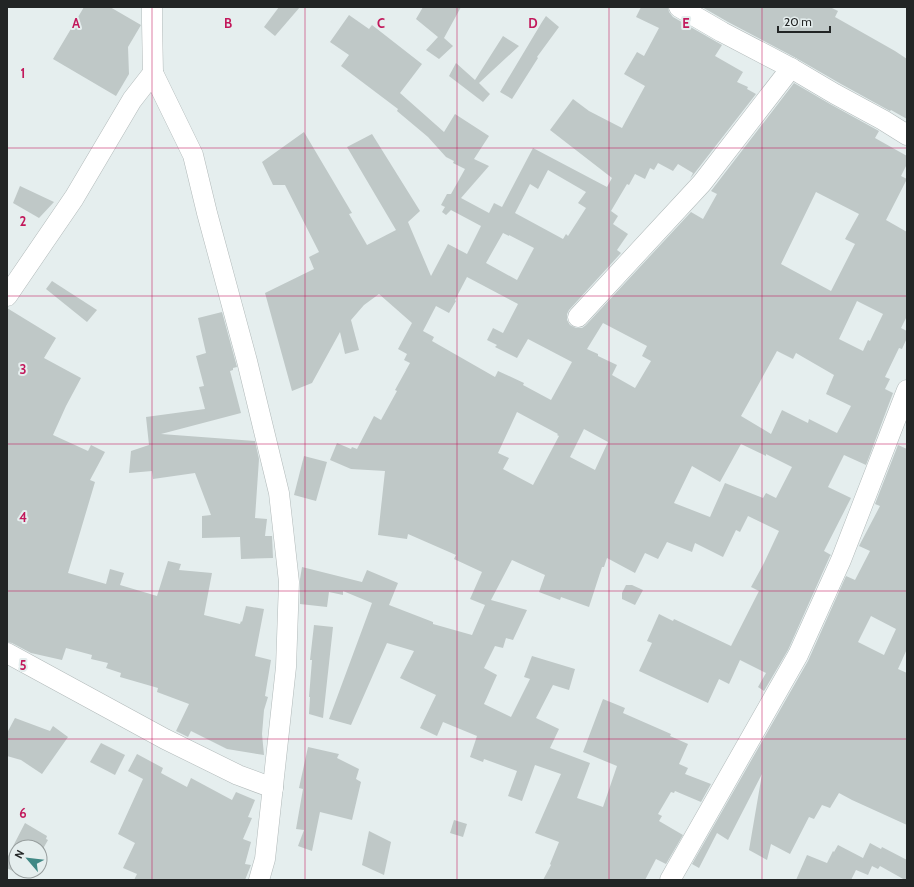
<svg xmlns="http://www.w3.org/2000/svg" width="914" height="887" viewBox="0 0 914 887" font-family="Cabin,sans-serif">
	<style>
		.building { fill: #bfc8c7; fill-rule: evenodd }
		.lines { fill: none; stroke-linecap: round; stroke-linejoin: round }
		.street-casing { stroke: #b2baba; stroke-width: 21 }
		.street { stroke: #fff; stroke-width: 20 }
		.grid { fill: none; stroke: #c2185b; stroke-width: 1; stroke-opacity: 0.55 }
		.grid-label { font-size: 13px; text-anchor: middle; font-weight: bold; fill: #c2185b; stroke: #e5eeee; stroke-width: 4; stroke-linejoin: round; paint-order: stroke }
	</style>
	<rect width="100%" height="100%" fill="#e5eeee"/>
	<g class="building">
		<polygon points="84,7 110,7 141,25 128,47 129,74 116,96 53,59"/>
		<polygon points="279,7 300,7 275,36 264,27"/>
		<polygon points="423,7 461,7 444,38 453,46 439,59 426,50 438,37 416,19"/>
		<path d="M641,7H668L669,12L673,17L722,45L715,56L743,72L737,82L748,87L747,89L756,94L690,179L693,173L678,164L673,171L658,163L654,170L650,168L645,179L635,174L629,185L627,184L611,211L618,216L613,224L628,234L617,250L621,253L569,310L567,314V320L570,325L576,328H582L586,325L691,212L703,219L717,194L711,191L794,83L830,104L879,131L875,138L907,156V164L901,176L907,179L886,220L907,232V316L901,328L907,331V338L902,349L899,348L885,377L890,379L885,389L893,393L866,465L844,455L828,487L851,498L824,551L831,555L830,556L788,650L764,691L758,687L766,673L740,660L729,684L719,679L708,703L639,671L652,643L647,641L659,614L673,621L674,619L731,646L759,591L751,587L764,563L779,531L748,516L740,532L736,530L723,557L695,543L692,552L667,542L658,559L645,553L635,573L607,558L604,567H602L589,607L561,597L560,600L539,592L545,575L512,560L491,600L527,610L513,640L506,638L503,648L495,646L484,668L497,675L484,704L511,717L530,679L524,677L532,656L575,669L569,690L553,685L536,718L559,729L550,748L590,763L577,798L603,807L617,766L583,752L603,699L625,708L623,713L671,734L670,736L688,744L679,764L688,768L685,774L711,784L701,802L675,791L674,793L671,792L658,814L662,816L659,821L683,835L666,864L656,859L645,880H543L551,865L550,864L559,842L535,833L561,774L535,765L522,801L508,796L517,771L484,759L483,762L470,757L477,736L443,722L437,736L420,728L436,695L400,678L414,651L387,643L351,725L329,719L372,603L343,591V595L329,592L327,607L300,604V579L302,567L362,582L367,570L398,583L389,605L433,622V624L472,635L485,605L470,599L482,572L454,559L456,555L408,534L407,539L378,535L385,471L351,469L330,460L337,443L351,449L352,447L357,449L374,416L381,420L397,391L395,390L410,363L404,360L407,354L398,349L412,323L379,294L364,305L351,320L359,350L345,354L340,332L312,383L292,391L265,293L314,269L309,257L319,252L285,185H273L262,162L304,132L352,213L349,214L367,245L396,230L347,147L372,134L420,211L408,222L431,276L448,244L467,254L481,226L451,210L446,215L442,212L445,207L441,205L447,194H451L465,169L453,163L454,161L446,157L428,137L397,111L398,109L341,66L349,55L330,42L349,15L369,29L372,25L422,64L400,93L444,132L455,114L489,136L474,159L489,166L461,198L489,213L494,203L502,207L533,148L607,187L612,178L550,130L573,99L589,111L622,128L645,86L624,74L637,52L644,56L659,28L636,17ZM548,170L586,192L578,203L586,208L568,236L566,234L563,239L515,213L530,184L538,189ZM816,192L859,214L845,239L855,244L831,291L781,264ZM503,233L509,236V235L534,248L517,280L486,263ZM467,277L518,304L503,333L493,328L487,340L497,345L495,347L517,358L528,339L572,362L551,400L523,385L524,383L498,371L495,377L432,341L434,337L423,331L436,306L449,313L456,301L455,300ZM857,301L883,314L870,341L868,340L863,351L839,339ZM603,323L647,346L642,356L651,361L635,388L612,375L617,365L598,356V354L587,349ZM777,351L793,359L796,353L834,375L826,394L851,406L837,433L809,419L808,423L782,410L771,434L741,416ZM517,412L558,434L557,435L559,436L533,485L503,469L509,458L498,453ZM584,429L608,442L595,470L570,457ZM741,444L766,456V454L792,467L776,498L766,493L763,498L725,483L710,517L674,503L692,466L720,482Z"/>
		<polygon points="702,7 830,7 838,11 835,17 895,51 907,59 907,119 891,110 890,111 841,84 796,58 728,22"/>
		<polygon points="546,16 559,27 537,57 538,58 512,99 500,92 542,22"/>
		<polygon points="503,36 519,46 479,83 490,94 483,102 449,76 456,63 475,80"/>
		<polygon points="20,186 54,202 39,218 13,203"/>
		<polygon points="52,281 97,310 87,322 46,289"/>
		<polygon points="7,308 56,338 44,358 81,378 66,406 53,435 88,451 91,445 105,452 90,480 95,482 68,573 106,584 110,569 124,573 120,585 157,596 168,561 181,564 179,570 212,573 204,615 240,624 241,621 242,622 246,606 264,609 255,656 271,660 265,696 268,697 264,710 262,734 264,755 227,749 191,731 188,737 176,731 189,704 157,692 158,688 120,677 121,673 106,668 108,663 91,659 92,655 66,648 62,660 31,653 12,643 7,642"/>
		<polygon points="222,312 237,367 233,368 233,370 230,371 241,413 161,434 255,441 259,459 255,518 267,519 265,536 272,536 273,558 241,559 240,537 202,538 202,516 211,515 195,473 153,479 152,471 129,473 131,451 149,445 146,417 205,409 199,387 204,386 196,356 206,353 198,318"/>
		<path d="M898,445L907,449V649L898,669L907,673V825L852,800L839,793L830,808L822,805L814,819L809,817L790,854L771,844L767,860L749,850L762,774L728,840L717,833L699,868L692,864L808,661L846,576L855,580L870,551L859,546L880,506L875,504ZM871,616L896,629L884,655L858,642Z"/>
		<polygon points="304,456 327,462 316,501 294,495"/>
		<polygon points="626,585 632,585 643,590 635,605 622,599 622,593"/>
		<polygon points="314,625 333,627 323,718 309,714 310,697 309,697 312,660 310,660"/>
		<polygon points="15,718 50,731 53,726 68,737 42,774 21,760 7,756 7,733"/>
		<polygon points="101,743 125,755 115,775 90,762"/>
		<polygon points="308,747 339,754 337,758 359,769 356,779 361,782 352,820 320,812 312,851 298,846 304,830 296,829 303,789 299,788"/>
		<polygon points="137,754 163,768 161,773 187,787 191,778 232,800 236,792 255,800 248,817 252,818 243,839 251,842 245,864 251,865 245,880 134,880 137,874 123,868 135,843 118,834 143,779 128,771"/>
		<polygon points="454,820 467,824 463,837 450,833"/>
		<polygon points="25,823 47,836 46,839 48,840 40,854 40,847 16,847 16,871 30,871 26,878 7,868 7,858"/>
		<polygon points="369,831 391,842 384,875 362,865"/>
		<polygon points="870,843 881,849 882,847 907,860 907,880 905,880 880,866 878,869 872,866 868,875 856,870 851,880 796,880 807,855 827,863 833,851 834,852 838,845 863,858"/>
	</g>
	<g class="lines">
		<defs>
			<g id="street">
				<polyline points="679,7 722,32 791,68 835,94 883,120 907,135"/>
				<polyline points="153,73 193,155 207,213 247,361 279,493 289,582 286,667 265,859 259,880"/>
				<polyline points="7,296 74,198 132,100 153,73 152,22 152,7"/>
				<polyline points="578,317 702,183 791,68"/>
				<polyline points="7,653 165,739 238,775 273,788"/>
				<polyline points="670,880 798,655 841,560 907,390"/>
			</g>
		</defs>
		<use href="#street" class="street-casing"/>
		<use href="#street" class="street"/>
	</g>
	<path class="grid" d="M152,7V880M305,7V880M457,7V880M609,7V880M762,7V880M7,148H907M7,296H907M7,444H907M7,591H907M7,739H907"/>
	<g class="grid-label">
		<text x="76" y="28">A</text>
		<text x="228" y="28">B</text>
		<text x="381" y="28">C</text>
		<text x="533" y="28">D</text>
		<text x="686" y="28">E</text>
		<text x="23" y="78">1</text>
		<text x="23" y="226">2</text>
		<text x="23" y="374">3</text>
		<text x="23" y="522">4</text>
		<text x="23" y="670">5</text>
		<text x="23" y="818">6</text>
	</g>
	<rect width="914" height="887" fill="none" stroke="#222525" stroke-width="16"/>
	<g transform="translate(28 859) rotate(298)"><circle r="19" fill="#e5eeee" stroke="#979e9e"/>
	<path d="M0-3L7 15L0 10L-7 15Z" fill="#408885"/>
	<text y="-6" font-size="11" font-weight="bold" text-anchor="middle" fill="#222525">N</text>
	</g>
	<path d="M778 26v6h52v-6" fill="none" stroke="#222525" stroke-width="2"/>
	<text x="784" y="26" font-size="12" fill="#222525" stroke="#e5eeee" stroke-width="3" paint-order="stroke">20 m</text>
</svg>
